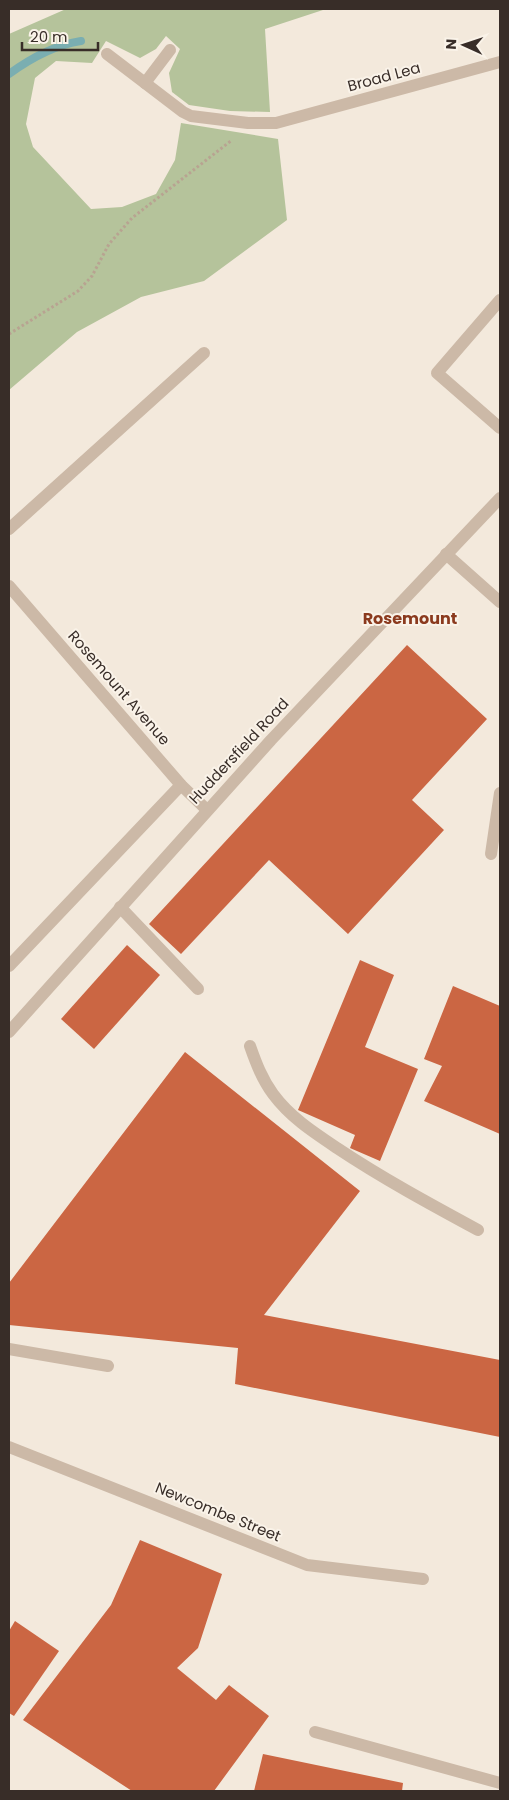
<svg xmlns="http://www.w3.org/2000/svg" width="509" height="1800" viewBox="0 0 509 1800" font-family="Poppins,sans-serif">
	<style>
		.green { fill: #b5c39b }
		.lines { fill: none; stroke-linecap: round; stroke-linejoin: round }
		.stream { stroke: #7aaeb1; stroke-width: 8 }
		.building { fill: #cb6643 }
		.path { stroke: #b8a391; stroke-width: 3; stroke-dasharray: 2.5 2.5; stroke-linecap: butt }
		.minor { stroke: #ccb9a7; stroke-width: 12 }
		.labels { text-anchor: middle; stroke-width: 4; stroke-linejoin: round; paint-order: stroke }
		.street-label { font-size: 15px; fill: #382d28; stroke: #faf3e9 }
		.neighbourhood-label { font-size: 16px; font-weight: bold; fill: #8b3a1e; stroke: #faf3e9 }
	</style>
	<rect width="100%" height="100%" fill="#f3e9dc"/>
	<polygon class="green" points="66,9 326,9 265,29 270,112 230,111 189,105 172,92 169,73 180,49 166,36 156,49 140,58 106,41 92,63 56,61 35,78 26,124 33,147 91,209 122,207 156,194 175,160 181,123 278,139 287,220 204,281 141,297 77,332 9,390 9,34"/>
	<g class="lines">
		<path class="stream" d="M9,74C31,58 54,45 81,41"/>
	</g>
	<g class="building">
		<polygon points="407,645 487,719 412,800 444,830 348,934 269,860 181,954 149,924"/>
		<polygon points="127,945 160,975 94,1049 61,1019"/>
		<polygon points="360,960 394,975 365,1047 418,1069 380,1161 350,1148 355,1135 298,1110"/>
		<polygon points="453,986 500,1006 500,1134 424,1101 442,1066 424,1059"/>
		<polygon points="185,1052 360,1191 264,1315 500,1360 500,1437 235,1384 238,1348 9,1325 9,1283"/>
		<polygon points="140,1540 222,1574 198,1648 177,1668 216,1700 229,1685 269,1716 214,1791 132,1791 23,1720 111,1605"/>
		<polygon points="15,1621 59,1651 14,1716 9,1713 9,1631"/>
		<polygon points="263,1754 403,1783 402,1791 254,1791"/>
	</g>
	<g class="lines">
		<polyline class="path" points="9,334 78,291 92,276 109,244 132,218 232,140"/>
		<g class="minor">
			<polyline points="107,54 183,112 191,116 248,123 276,123 500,62"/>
			<polyline points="145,83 170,50"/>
			<polyline points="500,300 437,373 500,428"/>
			<polyline points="9,529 204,353"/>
			<polyline points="446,554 500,602"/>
			<polyline points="9,586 181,785 207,810"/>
			<polyline points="491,854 500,793"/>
			<polyline points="120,907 198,989"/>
			<polyline points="9,966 181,785"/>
			<polyline points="9,1032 271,740 500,498"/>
			<path d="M250,1046C256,1063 262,1079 273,1094C290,1117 313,1132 337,1148C382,1178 430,1204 478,1230"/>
			<polyline points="9,1349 108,1366"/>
			<polyline points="9,1447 307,1565 423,1579"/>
			<polyline points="315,1732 500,1783"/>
		</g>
	</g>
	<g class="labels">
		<g class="street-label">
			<text transform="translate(384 77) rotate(-15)" y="5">Broad Lea</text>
			<text transform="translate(119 688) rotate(49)" y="5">Rosemount Avenue</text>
			<text transform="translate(239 751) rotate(-47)" y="5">Huddersfield Road</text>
			<text transform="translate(218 1512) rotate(22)" y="5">Newcombe Street</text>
		</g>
		<g class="neighbourhood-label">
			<text x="410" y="624">Rosemount</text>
		</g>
	</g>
	<rect width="509" height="1800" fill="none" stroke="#382d28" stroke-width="20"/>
	<g transform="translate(464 45) rotate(273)" stroke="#faf3e9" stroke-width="4" paint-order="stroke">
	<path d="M0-4L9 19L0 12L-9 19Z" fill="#382d28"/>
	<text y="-8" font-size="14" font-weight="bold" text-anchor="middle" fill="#382d28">N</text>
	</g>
	<path d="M22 42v8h76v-8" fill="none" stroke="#382d28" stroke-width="2.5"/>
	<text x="30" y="42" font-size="15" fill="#382d28" stroke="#faf3e9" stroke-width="4" paint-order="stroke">20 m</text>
</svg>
